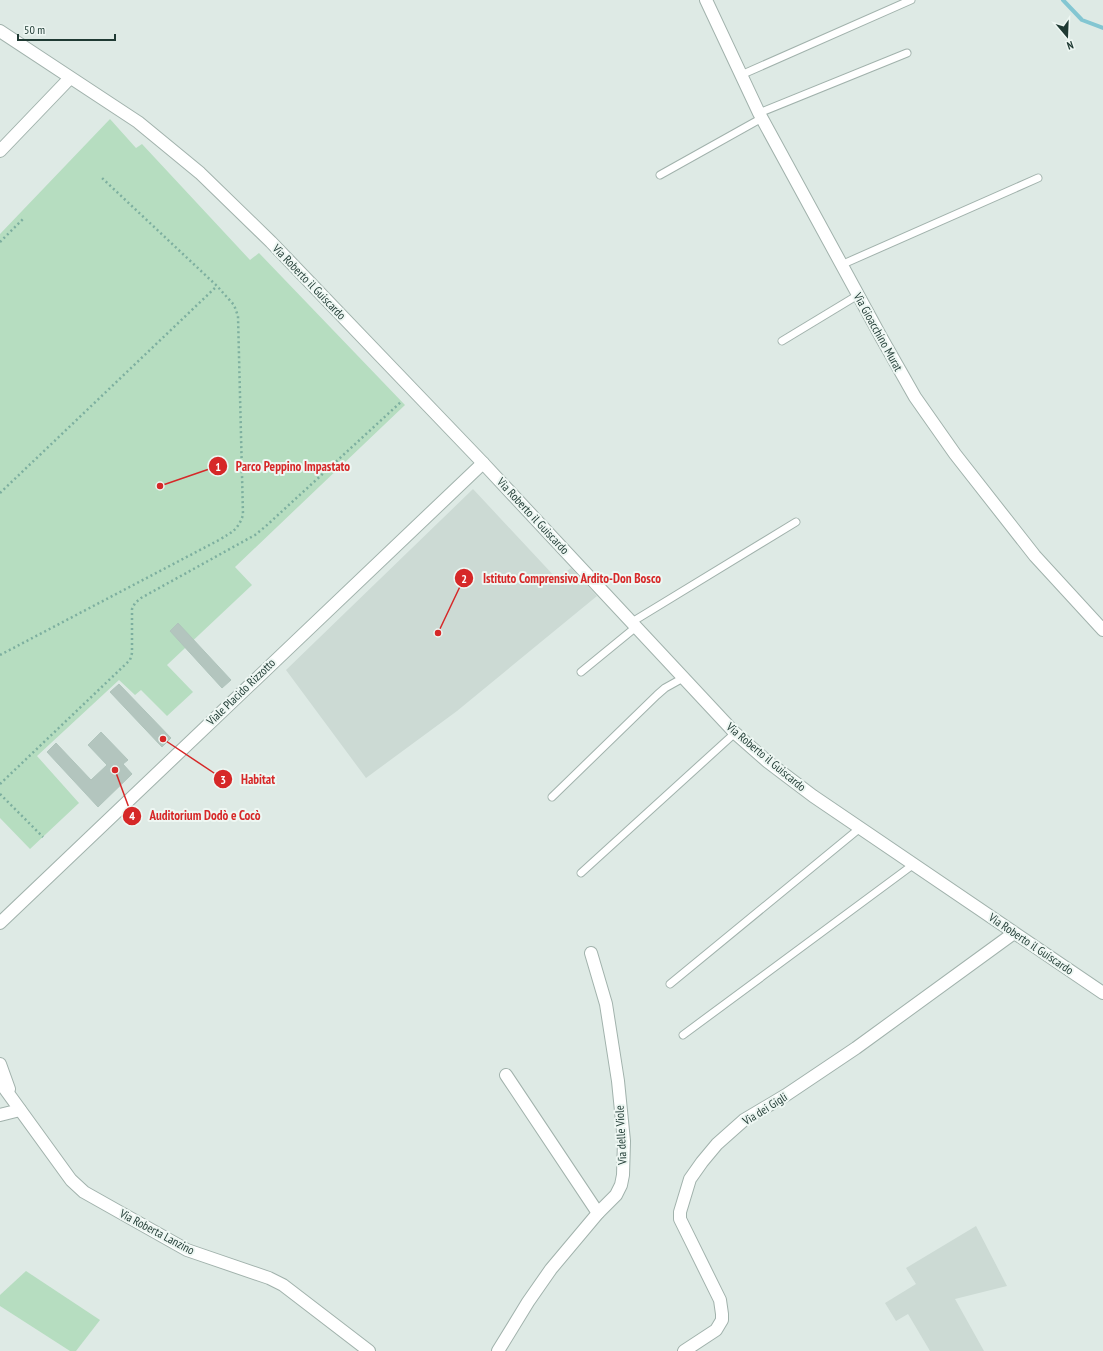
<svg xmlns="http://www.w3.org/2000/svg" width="1103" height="1351" viewBox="0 0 1103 1351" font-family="'PT Sans Narrow',sans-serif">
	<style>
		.built { fill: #ccdad4 }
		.green { fill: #b6ddc0 }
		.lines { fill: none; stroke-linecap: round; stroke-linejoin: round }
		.stream { stroke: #83c6d2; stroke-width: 4 }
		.building { fill: #b3c5be; stroke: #b0c4bc }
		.lane-casing { stroke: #a1b2ac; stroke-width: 9 }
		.street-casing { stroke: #a1b2ac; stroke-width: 14 }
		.path { stroke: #7daf9f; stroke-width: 2.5; stroke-dasharray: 2 3; stroke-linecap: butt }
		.lane { stroke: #fff; stroke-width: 7 }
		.street { stroke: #fff; stroke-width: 12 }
		.labels { text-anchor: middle; stroke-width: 4; stroke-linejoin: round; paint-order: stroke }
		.street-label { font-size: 12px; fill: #1f3a33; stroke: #eef7f3 }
		.leader { fill: none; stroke: #d62828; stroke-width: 1.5 }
		.callout-dot { fill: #d62828; stroke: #eef7f3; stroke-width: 1.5 }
		.mark-label { font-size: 12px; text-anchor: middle; font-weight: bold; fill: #fff }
		.callout-label { font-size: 13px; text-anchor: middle; font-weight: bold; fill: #d62828; stroke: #eef7f3; stroke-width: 4; stroke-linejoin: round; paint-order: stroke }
	</style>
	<rect width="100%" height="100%" fill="#deeae5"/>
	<g class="built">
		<polygon points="473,489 557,579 571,568 597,596 457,711 366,778 286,670"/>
		<polygon points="976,1226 1007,1286 955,1299 984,1351 930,1351 908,1314 896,1321 885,1303 916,1284 906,1268"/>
	</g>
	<g class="green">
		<polygon points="110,119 136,148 142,144 250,260 259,253 405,405 235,567 252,585 167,665 193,692 167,716 141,690 135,695 119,680 37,756 79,803 30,849 0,818 0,234"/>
		<polygon points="26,1271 100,1320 76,1351 70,1351 0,1306 0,1295"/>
	</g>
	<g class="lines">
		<polyline class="stream" points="1063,0 1082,20 1103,28"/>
	</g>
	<g class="building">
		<polygon points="178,623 231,680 222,688 170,631"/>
		<polygon points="119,684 171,738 162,747 110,692"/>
		<polygon points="101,732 128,760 123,764 132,774 98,807 47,752 56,743 91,780 107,765 88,745"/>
	</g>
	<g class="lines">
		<defs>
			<g id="lane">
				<polyline points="741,75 911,0"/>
				<polyline points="759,113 907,53"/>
				<polyline points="660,175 762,118"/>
				<polyline points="841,265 1038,178"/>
				<polyline points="782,341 858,295"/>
				<polyline points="632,622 796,522"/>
				<polyline points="581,672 636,627"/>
				<polyline points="552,797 657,695 665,688 683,678"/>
				<polyline points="581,873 735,733"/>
				<polyline points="670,984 860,828"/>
				<polyline points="683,1035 914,864"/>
			</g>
			<g id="street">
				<polyline points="706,0 759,113 881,337 915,397 955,454 1035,556 1103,630"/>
				<polyline points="0,31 138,122 200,173 271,242 483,463 735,733 768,762 813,796 1103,993"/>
				<polyline points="0,151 70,78"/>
				<polyline points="0,923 483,463"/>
				<polyline points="0,1064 9,1089"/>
				<polyline points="506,1075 598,1213"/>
				<polyline points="0,1082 71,1180 84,1192 187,1250 269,1278 283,1285 369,1351"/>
				<polyline points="0,1115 20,1110"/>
				<polyline points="498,1351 528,1302 551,1269 598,1213 616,1195 621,1185 623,1175 624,1141 618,1081 606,1004 591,953"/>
				<polyline points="684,1351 716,1330 722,1320 722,1314 720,1300 680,1219 680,1212 690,1179 702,1162 717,1144 744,1120 786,1095 856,1048 1014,933"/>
			</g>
		</defs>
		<use href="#lane" class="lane-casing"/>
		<use href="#street" class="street-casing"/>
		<g class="path">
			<polyline points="0,242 23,219"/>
			<polyline points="0,493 217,286"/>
			<path d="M0,655L219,540C232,532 238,530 243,515L238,316L234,305L217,286L102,178"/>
			<polyline points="0,784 130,660 132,653 132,609 135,603 141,598 255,535 266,526 402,401"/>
			<polyline points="0,794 43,837"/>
		</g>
		<use href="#lane" class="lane"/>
		<use href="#street" class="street"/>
	</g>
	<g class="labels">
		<g class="street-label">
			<text transform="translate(309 282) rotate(46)" y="4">Via Roberto il Guiscardo</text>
			<text transform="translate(878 332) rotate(61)" y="4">Via Gioacchino Murat</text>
			<text transform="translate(533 516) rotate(47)" y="4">Via Roberto il Guiscardo</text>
			<text transform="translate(241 692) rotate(-44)" y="4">Viale Placido Rizzotto</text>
			<text transform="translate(766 757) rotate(40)" y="4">Via Roberto il Guiscardo</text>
			<text transform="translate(1031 944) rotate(34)" y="4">Via Roberto il Guiscardo</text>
			<text transform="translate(765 1109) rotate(-32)" y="4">Via dei Gigli</text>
			<text transform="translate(621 1135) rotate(-93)" y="4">Via delle Viole</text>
			<text transform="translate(157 1232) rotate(28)" y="4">Via Roberta Lanzino</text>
		</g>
	</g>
	<path class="leader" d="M160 486L218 466M438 633L464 578M163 739L223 779M115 770L132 816"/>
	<g class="callout-dot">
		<circle cx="160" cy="486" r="4"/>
		<circle cx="438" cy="633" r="4"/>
		<circle cx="163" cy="739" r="4"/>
		<circle cx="115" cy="770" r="4"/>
		<circle cx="218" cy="466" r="10"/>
		<circle cx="464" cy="578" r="10"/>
		<circle cx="223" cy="779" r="10"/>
		<circle cx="132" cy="816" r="10"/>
	</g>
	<g class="mark-label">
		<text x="218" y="471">1</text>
		<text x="464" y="583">2</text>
		<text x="223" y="784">3</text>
		<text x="132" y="820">4</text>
	</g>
	<g class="callout-label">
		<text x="293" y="471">Parco Peppino Impastato</text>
		<text x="572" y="583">Istituto Comprensivo Ardito-Don Bosco</text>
		<text x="258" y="784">Habitat</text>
		<text x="205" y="820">Auditorium Dodò e Cocò</text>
	</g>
	<g transform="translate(1067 36) rotate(161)" stroke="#eef7f3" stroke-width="3" paint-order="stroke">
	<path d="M0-3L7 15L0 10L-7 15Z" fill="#1f3a33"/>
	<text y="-6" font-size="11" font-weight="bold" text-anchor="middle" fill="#1f3a33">N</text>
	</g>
	<path d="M18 34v6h97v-6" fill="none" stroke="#1f3a33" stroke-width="2"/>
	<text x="24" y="34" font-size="12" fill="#1f3a33" stroke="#eef7f3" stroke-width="3" paint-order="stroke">50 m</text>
</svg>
